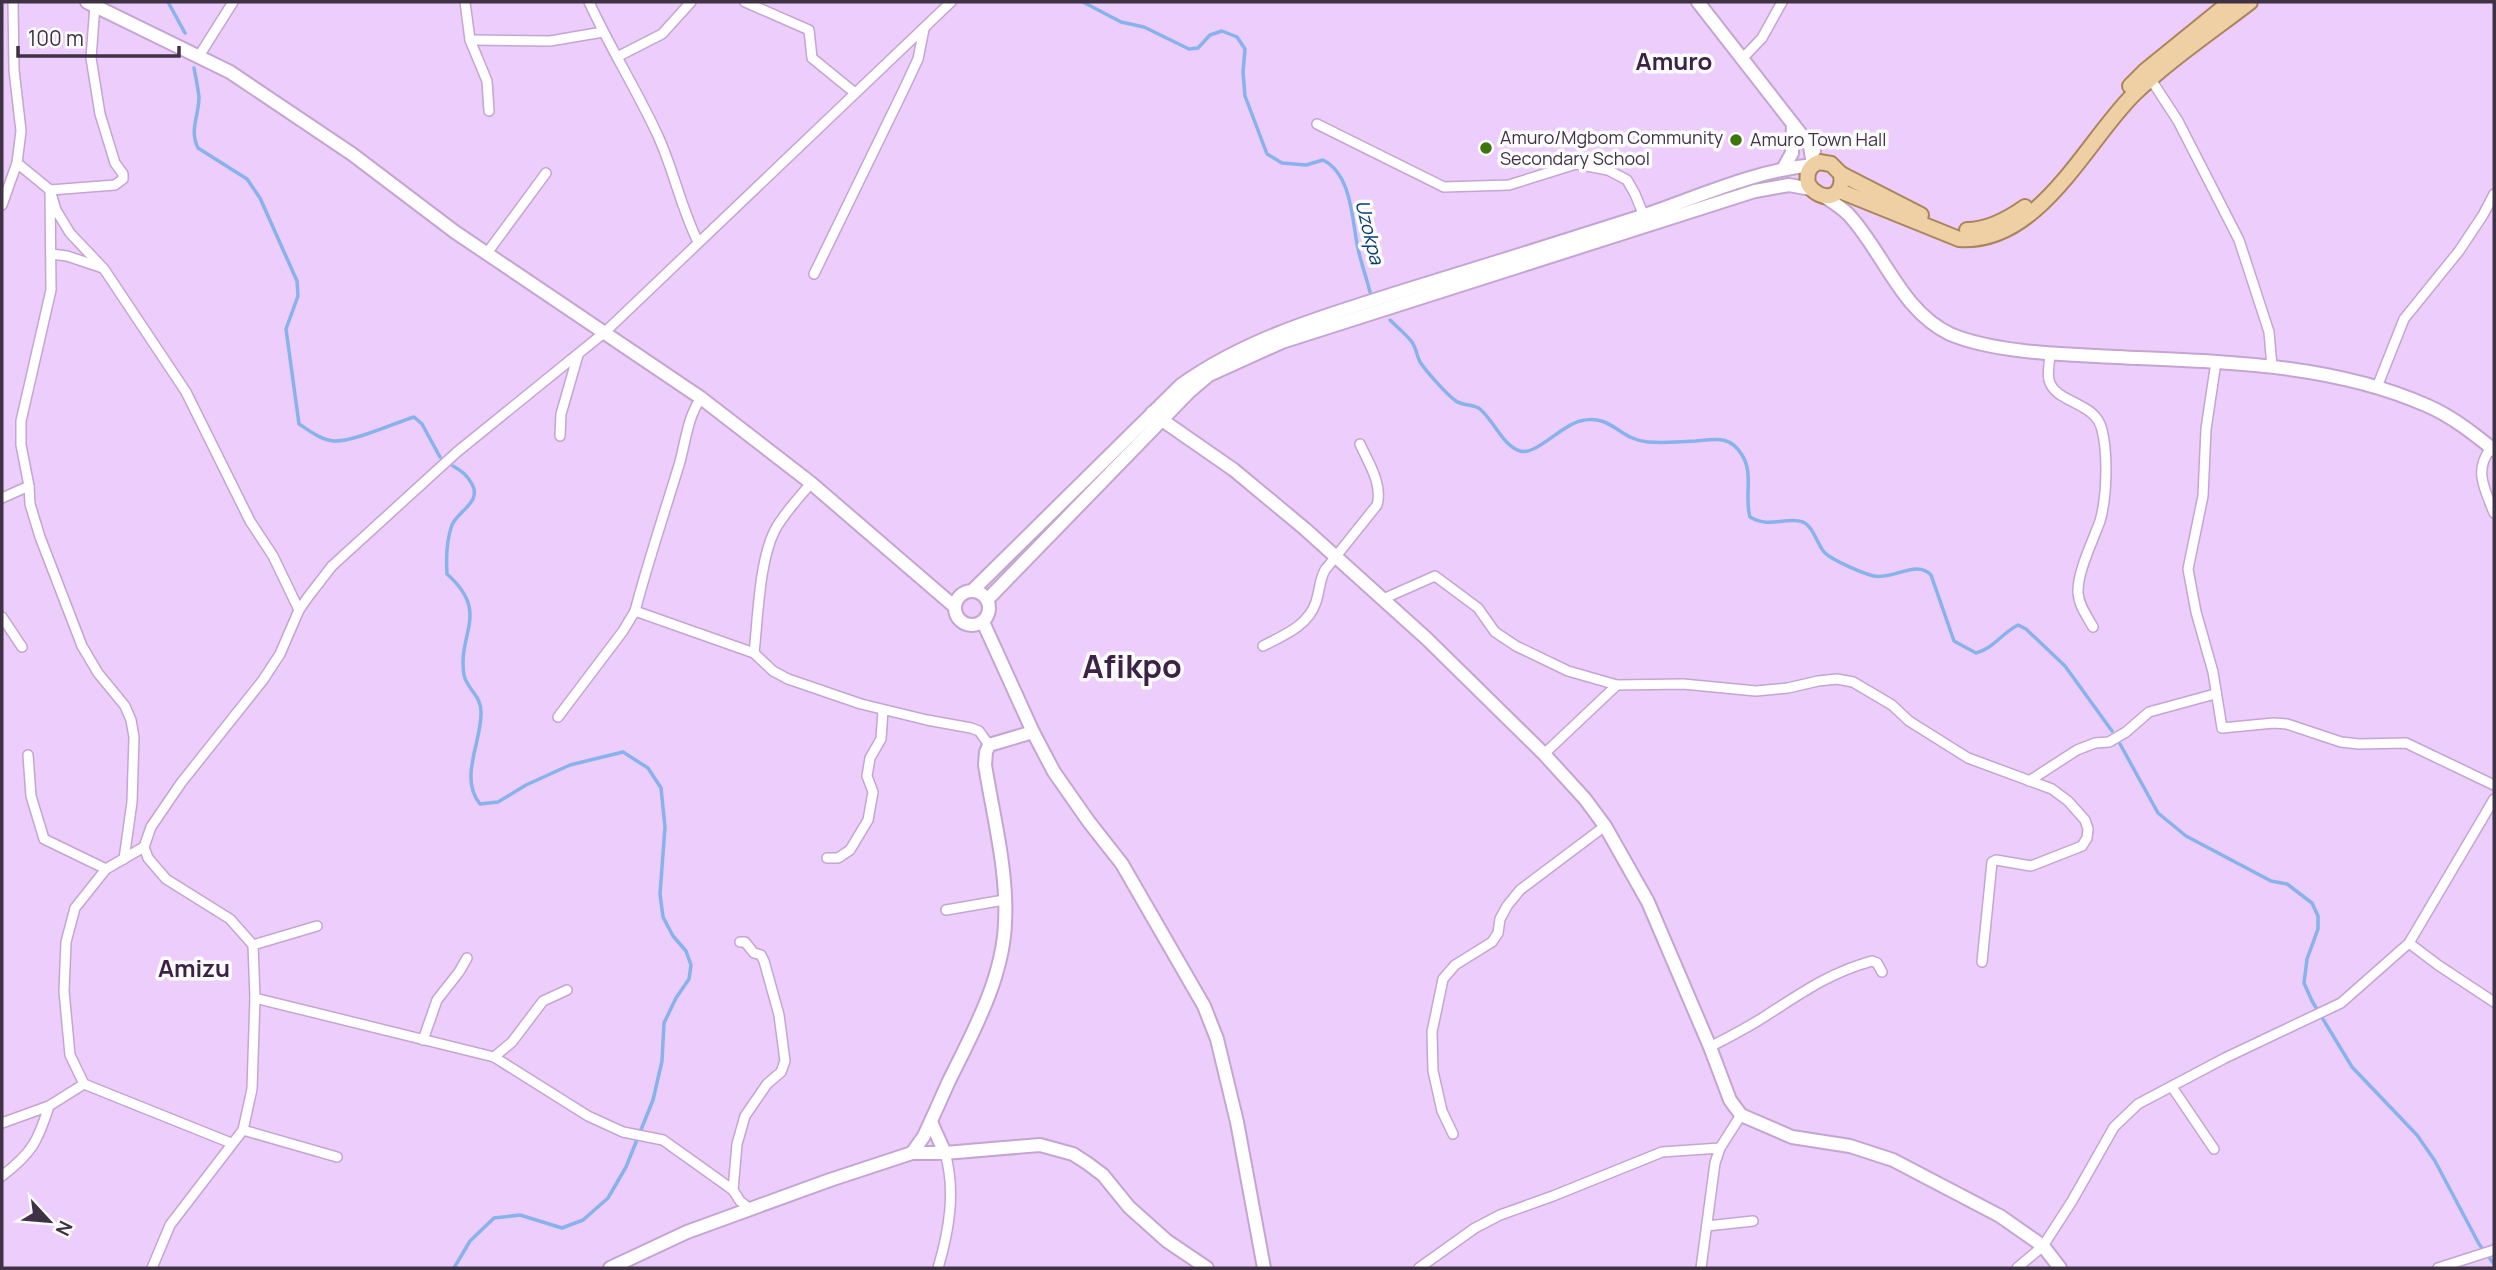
<svg xmlns="http://www.w3.org/2000/svg" width="2496" height="1270" viewBox="0 0 2496 1270" font-family="Manrope,sans-serif">
	<style>
		.lines { fill: none; stroke-linecap: round; stroke-linejoin: round }
		.stream { stroke: #87b3ed; stroke-width: 3.5 }
		.street-casing { stroke: #c4a5d2; stroke-width: 12 }
		.secondary-casing { stroke: #c4a5d2; stroke-width: 16 }
		.primary-casing { stroke: #aa855b; stroke-width: 18 }
		.street { stroke: #fff; stroke-width: 9 }
		.secondary { stroke: #fff; stroke-width: 12 }
		.primary { stroke: #efd0a4; stroke-width: 14 }
		.poi-dot { fill: #3c760b; stroke: #fcfcfc; stroke-width: 2.5 }
		.labels { text-anchor: middle; stroke-width: 7; stroke-linejoin: round; paint-order: stroke }
		.poi-label { font-size: 18px; fill: #3f3244; stroke: #fcfcfc; text-anchor: start }
		.water-label { font-size: 19px; font-style: italic; fill: #053b77; stroke: #fcfcfc }
		.district-label { font-size: 24px; font-weight: bold; fill: #3c2246; stroke: #fcfcfc }
		.town-label { font-size: 32px; font-weight: bold; fill: #3c2246; stroke: #fcfcfc }
	</style>
	<rect width="100%" height="100%" fill="#edcdfc"/>
	<g class="lines">
		<g class="stream">
			<polyline points="168,2 185,33"/>
			<path d="M1083,2L1121,22L1144,27L1189,49L1198,48L1210,35L1222,31L1237,37L1245,49L1243,72L1245,96L1267,154L1282,163L1306,165L1323,160C1351,174 1352,217 1357,244C1360,260 1366,276 1370,292"/>
			<path d="M194,68C196,78 198,88 199,97C199,116 189,130 198,148L247,179L260,198L297,281L298,296L286,329L299,424C310,431 321,440 334,441C353,442 395,423 414,417L422,424L440,457"/>
			<path d="M1390,320C1397,327 1406,334 1412,342C1416,348 1417,356 1420,362C1426,371 1447,395 1456,401C1463,406 1474,404 1480,409C1494,421 1503,446 1520,451C1535,456 1562,425 1580,421C1612,413 1619,440 1648,442C1663,443 1681,442 1696,441C1715,439 1730,435 1742,455C1754,474 1744,496 1750,517C1770,529 1787,516 1803,522C1814,527 1817,545 1825,553C1832,560 1864,574 1874,576C1893,580 1917,559 1931,575L1954,641L1976,653C1993,649 2002,633 2018,625L2026,629L2065,666L2112,731"/>
			<path d="M453,466C462,471 467,475 472,484C482,502 458,511 452,525C446,541 446,558 447,574C491,613 457,633 464,675C467,690 482,695 481,714C481,743 459,778 480,804L498,802L526,785L570,765L623,752L648,768L661,788L665,827L660,894L663,917L673,936L686,951L691,965L689,979L676,998L664,1023L662,1061L653,1100L626,1167L608,1198L583,1220L562,1228L520,1215L494,1218L470,1241L454,1268"/>
			<polyline points="2120,744 2158,813 2186,836 2271,881 2287,884 2312,903 2318,916 2318,929 2307,959 2304,983 2312,1001 2352,1067 2417,1135 2435,1161 2479,1244 2494,1264"/>
		</g>
		<defs>
			<g id="street">
				<polyline points="465,2 470,40 487,81 489,111"/>
				<path d="M589,2C610,48 637,90 658,136C674,171 681,208 698,242"/>
				<polyline points="745,2 809,30 812,58 855,93"/>
				<polyline points="470,40 550,41 603,32"/>
				<polyline points="199,56 233,2"/>
				<polyline points="617,57 662,34 691,2"/>
				<polyline points="1742,59 1762,38 1782,2"/>
				<polyline points="2148,75 2178,121 2239,240 2269,332 2272,367"/>
				<polyline points="1317,124 1444,187 1509,185 1576,164 1608,170 1627,180 1635,194 1644,216"/>
				<polyline points="17,163 50,190 56,210 70,233 104,269 186,392 250,521 273,556 299,610"/>
				<polyline points="50,190 51,290 21,421 21,445 29,486 30,504 40,537 82,646 98,673 125,706 131,720 134,737 132,802 124,859"/>
				<polyline points="50,190 115,185 123,179 123,174 115,163 100,114 91,58 95,5"/>
				<polyline points="2,205 17,163 21,131 14,70 13,2"/>
				<polyline points="487,253 546,173"/>
				<polyline points="51,254 67,256 103,268"/>
				<polyline points="814,274 904,89 918,59 924,29"/>
				<path d="M2050,353C2050,361 2047,372 2049,380C2055,404 2096,401 2102,430C2108,454 2107,497 2100,521C2093,541 2077,572 2078,593C2079,606 2087,616 2093,627"/>
				<polyline points="2216,362 2206,429 2203,496 2188,569 2196,612 2213,672 2222,728 2274,723 2287,724 2341,742 2359,744 2406,743 2494,785"/>
				<polyline points="2377,387 2404,319 2459,251 2483,215 2494,194"/>
				<polyline points="560,436 561,414 578,355"/>
				<path d="M2491,448C2473,471 2485,489 2494,513"/>
				<polyline points="2,498 29,486"/>
				<polyline points="1383,599 1435,576 1478,608 1495,632 1516,646 1568,671 1617,685 1683,684 1756,691 1788,688 1818,681 1837,679 1853,682 1892,705 1909,721 1968,758 2052,789 2068,801 2085,820 2088,829 2087,838 2082,846 2031,866 1996,860 1992,862 1982,962"/>
				<polyline points="635,611 754,653 773,671 788,679 861,704 927,720 971,728 979,731 989,745"/>
				<polyline points="2,617 22,647"/>
				<path d="M1263,646C1284,635 1308,626 1316,602C1320,590 1319,581 1325,570L1377,505C1383,484 1368,462 1360,444"/>
				<path d="M754,653C758,618 759,561 775,530C784,513 799,498 811,483"/>
				<path d="M558,717L623,631L635,611C648,562 664,514 679,465C686,441 687,418 701,398"/>
				<polyline points="1544,754 1617,685"/>
				<polyline points="28,755 31,796 44,839 106,869"/>
				<polyline points="2029,781 2077,750 2095,743 2109,742 2126,732 2149,712 2215,694"/>
				<polyline points="144,847 106,869 75,908 66,942 64,991 70,1055 84,1084 231,1143"/>
				<polyline points="827,858 838,858 850,850 868,820 873,792 867,776 870,758 881,739 883,710"/>
				<polyline points="946,910 1004,900"/>
				<polyline points="740,942 745,942 754,953 761,955 764,961 779,1015 785,1061 781,1072 767,1084 745,1116 737,1144 733,1190 740,1201 750,1209"/>
				<polyline points="2409,943 2438,965 2494,1002"/>
				<polyline points="253,945 317,926"/>
				<polyline points="255,998 494,1057 588,1116 623,1132 663,1140 733,1190"/>
				<polyline points="423,1040 437,1000 459,972 467,958"/>
				<path d="M1710,1047C1729,1037 1749,1027 1767,1015C1803,992 1829,973 1872,961L1877,963L1882,972"/>
				<polyline points="494,1057 512,1042 543,1001 567,990"/>
				<polyline points="2172,1087 2214,1149"/>
				<polyline points="2,1123 49,1106"/>
				<polyline points="243,1130 337,1157"/>
				<polyline points="1453,1134 1442,1111 1433,1071 1432,1032 1443,979 1455,965 1492,942 1498,933 1500,919 1507,906 1520,890 1605,826"/>
				<path d="M2,1176C32,1153 38,1141 49,1106L84,1084"/>
				<polyline points="1707,1226 1753,1221"/>
				<polyline points="152,1268 170,1225 243,1130 252,1089 255,998 253,945 230,919 166,879 148,858 144,847 151,827 181,783 263,680 280,654 299,610 308,597 332,566 457,452 605,332 951,2"/>
				<path d="M938,1268C949,1231 956,1191 945,1153"/>
				<polyline points="1419,1268 1475,1228 1500,1215 1553,1196 1662,1152 1720,1148"/>
				<polyline points="1701,1268 1715,1163 1720,1148 1741,1115"/>
				<polyline points="2017,1268 2043,1246 2072,1201 2114,1127 2138,1104 2225,1058 2341,1003 2409,943 2494,799"/>
				<polyline points="2438,1268 2494,1250"/>
			</g>
			<g id="secondary">
				<polyline points="87,2 230,72 352,154 455,232 701,398 811,483 955,607"/>
				<polyline points="1698,2 1814,151"/>
				<polyline points="1783,169 1792,153 1793,124"/>
				<path d="M1822,195C1831,201 1841,207 1848,214C1883,251 1901,311 1950,334C1990,351 2052,354 2096,356C2206,362 2325,360 2428,406C2453,417 2474,434 2494,450"/>
				<polyline points="1152,413 1234,470 1305,529 1427,639 1544,754 1585,799 1605,826 1648,902 1710,1047 1730,1100 1741,1115 1792,1137 1850,1146 1893,1160 2000,1216 2043,1246 2060,1268"/>
				<circle cx="972" cy="608" r="17"/>
				<path d="M972,591L1181,385C1248,337 1328,315 1406,290C1481,267 1555,244 1630,220C1690,201 1750,171 1813,165L1810,146"/>
				<polyline points="987,600 1189,392 1209,375 1282,342 1755,191 1789,185 1811,189"/>
				<polyline points="983,622 1033,732 1054,772 1089,822 1122,864 1204,1006 1217,1039 1237,1122 1264,1268"/>
				<polyline points="931,1122 945,1153"/>
				<path d="M912,1153L924,1136C932,1119 940,1101 948,1083C972,1034 1003,979 1005,923C1008,872 993,815 985,765L986,752L989,745L1033,732"/>
				<polyline points="610,1268 687,1232 830,1180 912,1153 945,1153 1040,1145 1073,1154 1087,1163 1103,1175 1129,1207 1167,1241 1207,1268"/>
			</g>
			<g id="primary">
				<polyline points="2130,86 2145,71 2230,2"/>
				<path d="M1819,162L1831,164L1841,174C1845,200 1820,203 1808,184C1806,173 1809,166 1819,162Z"/>
				<polyline points="1841,174 1921,215"/>
				<path d="M1840,191L1959,239C2038,245 2085,143 2133,95C2168,61 2211,32 2250,2"/>
				<path d="M1967,230C1988,230 2008,219 2025,207"/>
			</g>
		</defs>
		<use href="#street" class="street-casing"/>
		<use href="#secondary" class="secondary-casing"/>
		<use href="#primary" class="primary-casing"/>
		<use href="#street" class="street"/>
		<use href="#secondary" class="secondary"/>
		<use href="#primary" class="primary"/>
	</g>
	<g class="poi-dot">
		<circle cx="1736" cy="140" r="7"/>
		<circle cx="1486" cy="148" r="7"/>
	</g>
	<g class="labels">
		<g class="poi-label">
			<text x="1500" y="144">Amuro/Mgbom Community<tspan x="1500" dy="21">Secondary School</tspan></text>
			<text x="1750" y="146">Amuro Town Hall</text>
		</g>
		<g class="water-label">
			<text transform="translate(1370 232) rotate(76)" y="7">Uzokpa</text>
		</g>
		<g class="district-label">
			<text x="1674" y="70">Amuro</text>
			<text x="194" y="977">Amizu</text>
		</g>
		<g class="town-label">
			<text x="1132" y="678">Afikpo</text>
		</g>
	</g>
	<rect width="2496" height="1270" fill="none" stroke="#3f3244" stroke-width="7"/>
	<g transform="translate(49 1221) rotate(116)" stroke="#fcfcfc" stroke-width="5" paint-order="stroke">
	<path d="M0-5L12 26L0 18L-12 26Z" fill="#3f3244"/>
	<text y="-10" font-size="19" font-weight="bold" text-anchor="middle" fill="#3f3244">N</text>
	</g>
	<path d="M18 46v10h161v-10" fill="none" stroke="#3f3244" stroke-width="3.5"/>
	<text x="28" y="46" font-size="21" fill="#3f3244" stroke="#fcfcfc" stroke-width="5" paint-order="stroke">100 m</text>
</svg>
